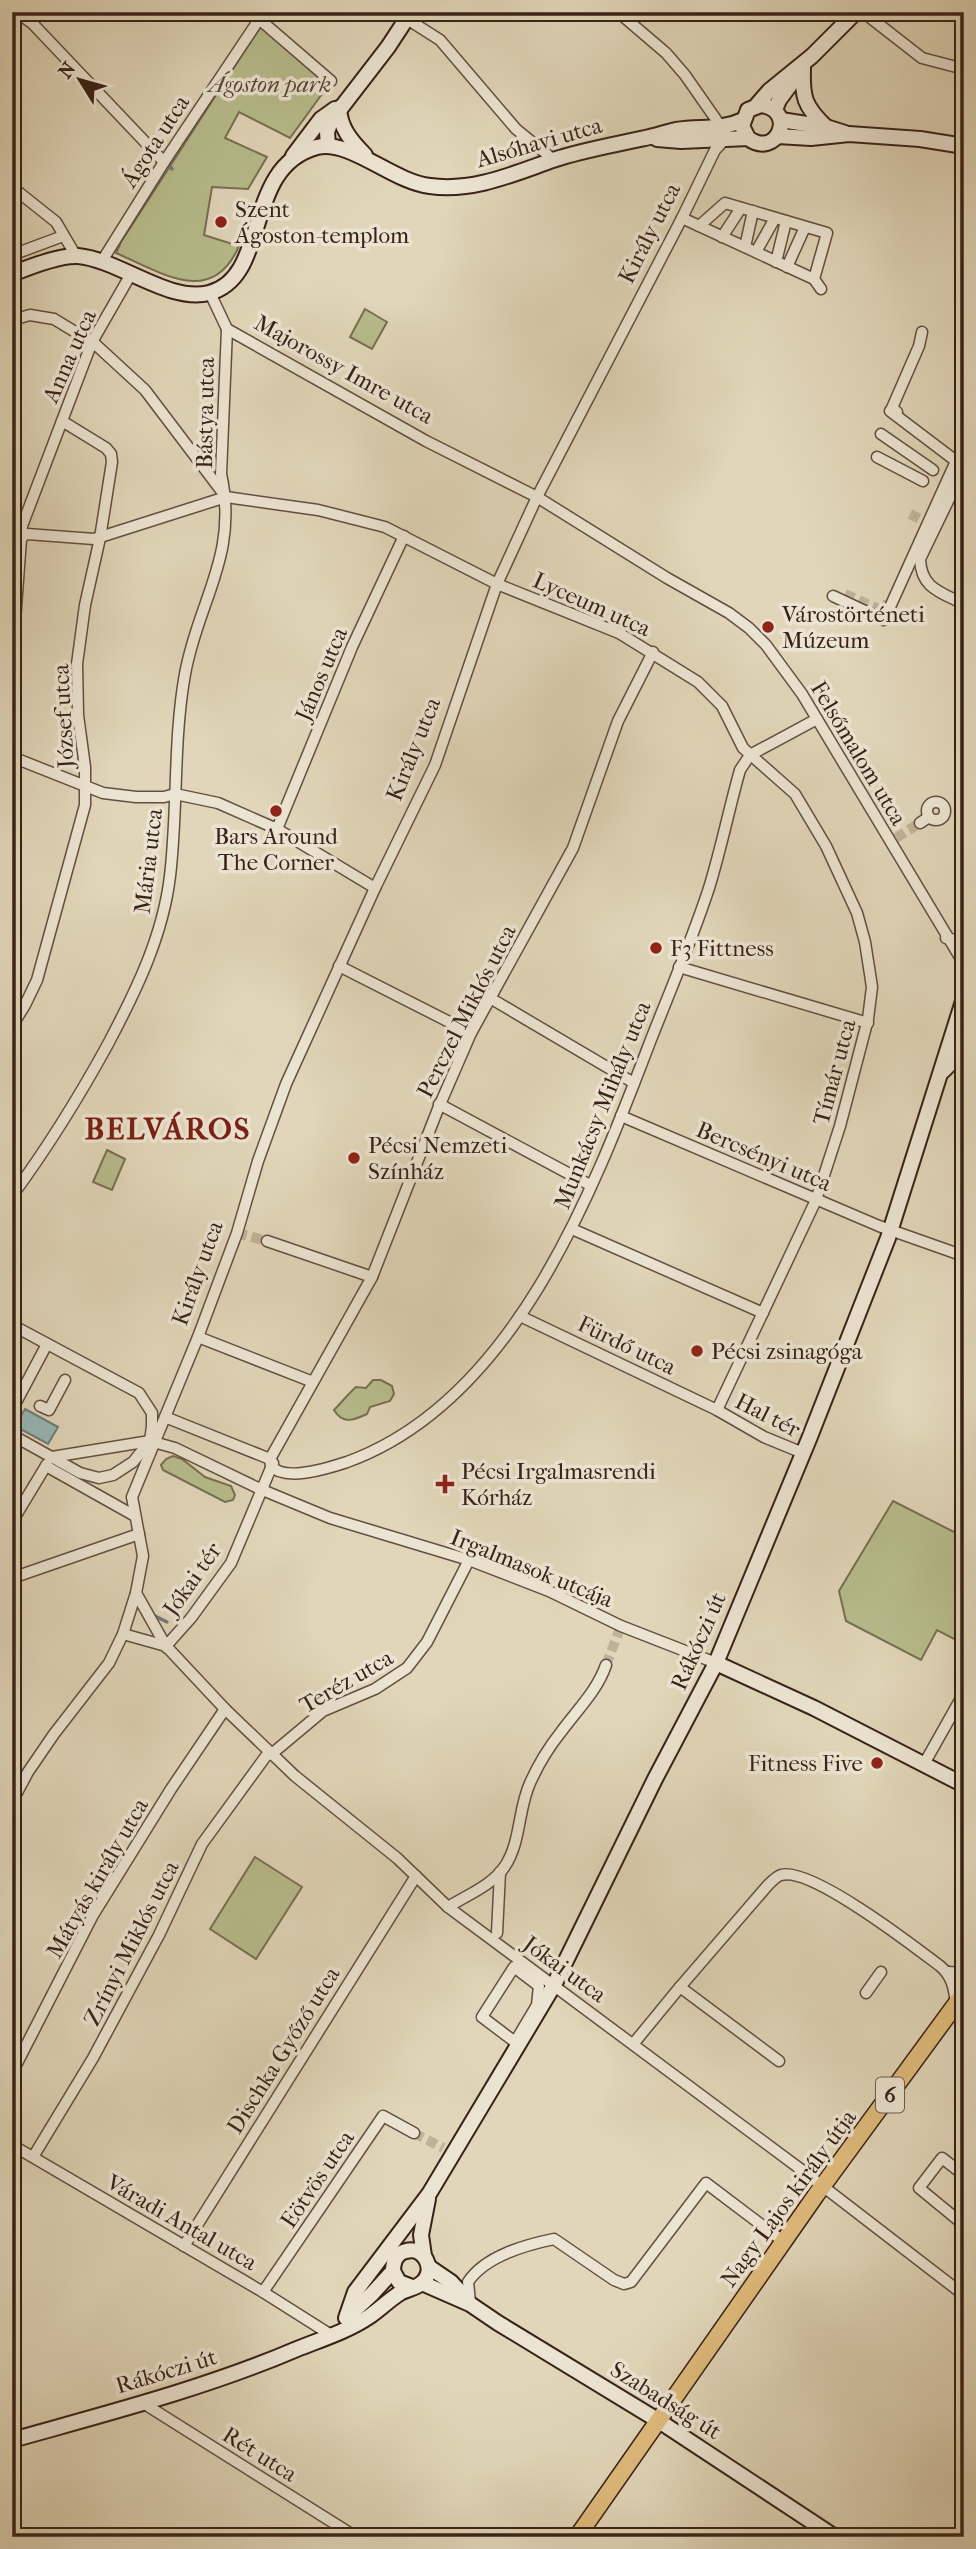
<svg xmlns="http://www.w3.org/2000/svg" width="976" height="2549" viewBox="0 0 976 2549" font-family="'IM FELL French Canon',serif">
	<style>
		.green { fill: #b7bc8c; stroke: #786f52; stroke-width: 2 }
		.water { fill: #95b8b6; stroke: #707c77; stroke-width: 2 }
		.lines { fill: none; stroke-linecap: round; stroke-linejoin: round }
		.stream { stroke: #707c77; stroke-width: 3.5 }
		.street-tunnel { stroke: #bfb299; stroke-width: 10; stroke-dasharray: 10 5; stroke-linecap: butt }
		.street-casing { stroke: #624f40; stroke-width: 13 }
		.secondary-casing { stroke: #382218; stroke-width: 18 }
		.primary-casing { stroke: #382218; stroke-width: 19 }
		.street { stroke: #ece4d2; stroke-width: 10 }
		.secondary { stroke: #ece4d2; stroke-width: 14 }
		.primary { stroke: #e0bb7c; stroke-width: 16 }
		.poi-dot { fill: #8f2418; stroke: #ece4d2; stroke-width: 2.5 }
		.labels { text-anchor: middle; stroke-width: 7; stroke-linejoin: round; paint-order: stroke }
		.shield { fill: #ece4d2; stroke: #6e5c50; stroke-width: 2 }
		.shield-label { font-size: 21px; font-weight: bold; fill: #382218 }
		.park-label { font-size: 23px; font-style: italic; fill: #584835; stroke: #ece4d2 }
		.street-label { font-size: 23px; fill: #382218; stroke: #ece4d2 }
		.poi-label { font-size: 23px; fill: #382218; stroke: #ece4d2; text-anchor: start }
		.district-label { font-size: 30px; font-weight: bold; letter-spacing: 2px; fill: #7a1f14; stroke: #ece4d2 }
	</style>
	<rect width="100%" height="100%" fill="#e1d6b9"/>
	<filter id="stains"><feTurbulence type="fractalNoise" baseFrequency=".00286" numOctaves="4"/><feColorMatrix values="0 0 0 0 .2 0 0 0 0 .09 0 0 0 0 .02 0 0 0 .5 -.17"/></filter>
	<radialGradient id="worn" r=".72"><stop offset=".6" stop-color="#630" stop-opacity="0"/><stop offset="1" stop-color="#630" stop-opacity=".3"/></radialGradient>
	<g class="green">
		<path d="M262,24L330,83L290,138L239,112L225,138L267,157L248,189L212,187L204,235L239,246C212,308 162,273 116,253L121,242Z"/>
		<polygon points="365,309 387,322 372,349 350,337"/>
		<polygon points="107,1150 125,1159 112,1190 93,1182"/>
		<path d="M373,1380H381L392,1386L394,1394L390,1401L370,1407L367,1414C354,1420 343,1425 334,1410C342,1402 348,1394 356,1387L366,1388Z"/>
		<polygon points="173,1456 182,1459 205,1477 231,1486 235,1495 233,1500 225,1502 163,1470 161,1465 166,1459"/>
		<polygon points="893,1501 964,1537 964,1644 937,1630 921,1660 846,1621 839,1591"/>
		<polygon points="255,1857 302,1887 256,1959 210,1929"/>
	</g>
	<polygon class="water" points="25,1409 58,1427 48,1444 15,1426"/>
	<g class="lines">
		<g class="stream">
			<polyline points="166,162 172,169"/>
			<polyline points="151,1614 167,1622"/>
		</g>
		<g class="street-tunnel">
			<polyline points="910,514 928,523"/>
			<polyline points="845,594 883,611 888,602"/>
			<polyline points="896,838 920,823"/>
			<polyline points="237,1233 267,1241"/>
			<polyline points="606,1665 621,1626"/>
			<polyline points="414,2133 443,2148"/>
		</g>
		<defs>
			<g id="street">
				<polyline points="17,12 33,24 164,162"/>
				<polyline points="251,12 331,81"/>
				<polyline points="618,12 666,53 685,75 722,128"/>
				<polyline points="863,12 922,58 964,69"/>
				<polyline points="407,19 440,40 516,129 554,160"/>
				<polyline points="12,187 56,222 76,256"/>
				<polyline points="682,218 814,279"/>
				<polyline points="699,226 725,203 827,233 814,279 821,289"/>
				<polyline points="722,237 741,208"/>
				<polyline points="745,247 753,211"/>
				<polyline points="756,252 775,218"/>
				<polyline points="12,255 63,236"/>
				<polyline points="102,261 164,162 260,18"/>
				<polyline points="776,262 786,221"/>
				<polyline points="787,267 805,227"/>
				<polyline points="210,293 227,329 426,441 537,497 667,578 729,613 749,628 766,645 802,694 964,964"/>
				<polyline points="12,320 30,315 54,319 95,344 145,390 226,497 318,510 385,527 497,584 619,633 698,682 722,706 743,748 795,794 826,846 857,913 865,942 872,987 868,1019 840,1126 816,1200 717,1410"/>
				<polyline points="897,412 892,408 919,346 922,332"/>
				<polyline points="881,434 933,470"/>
				<polyline points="877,457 923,481"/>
				<path d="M964,468L920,559C921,588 940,592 964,604"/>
				<polyline points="12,542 27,534 94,539 226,497"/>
				<polyline points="833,596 884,620"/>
				<polyline points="885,618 956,461 890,411"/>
				<polyline points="12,661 22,526 92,342 131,274"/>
				<polyline points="12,757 103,793 136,797 164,797 175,794 218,803 277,829 375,888"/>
				<circle cx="936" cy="811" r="9"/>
				<polyline points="963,820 964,820"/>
				<polyline points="920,823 929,817"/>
				<polyline points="277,829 352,647 404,536"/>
				<polyline points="946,938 964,942"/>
				<polyline points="339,966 471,1033"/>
				<polyline points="679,967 868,1023"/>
				<polyline points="490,998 634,1083"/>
				<polyline points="12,1026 25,1005 37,980 85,805 85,767 78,715 77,664 85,605 100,538 112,462 111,454 106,448 62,421"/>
				<polyline points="439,1104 590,1185"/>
				<polyline points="621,1116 879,1226 964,1256"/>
				<path d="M12,1196C48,1147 79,1097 108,1044C136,991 163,936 170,876C178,809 173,741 185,674C198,601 239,555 221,474L227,329"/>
				<polyline points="572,1229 763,1313"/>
				<polyline points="267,1241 372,1277"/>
				<polyline points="520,1316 717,1410 764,1437 803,1453"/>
				<polyline points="12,1325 139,1393 152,1413 152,1426 150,1441 133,1462 113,1475 99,1478 80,1473 12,1435"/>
				<polyline points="198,1337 313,1382"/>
				<polyline points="40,1406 49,1410 65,1380"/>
				<polyline points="12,1410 47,1344"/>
				<polyline points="165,1417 270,1459"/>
				<polyline points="150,1441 175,1448 260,1489 330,1518 469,1560 549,1591 621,1626 716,1663"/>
				<polyline points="52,1457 150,1441"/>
				<path d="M270,1459L271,1466C285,1482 329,1468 347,1462C513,1402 592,1194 650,1042C670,991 692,940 709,888C721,849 729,809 740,770L750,755L817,719"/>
				<polyline points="270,1459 372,1277 438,1109 471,1033 573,848 618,721 653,652"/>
				<polyline points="46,1466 135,1516"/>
				<polyline points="12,1522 47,1464"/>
				<polyline points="12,1578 139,1534"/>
				<polyline points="136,1593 167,1648"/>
				<polyline points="123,1634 166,1646 191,1618 231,1563 273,1463"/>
				<polyline points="166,1646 225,1709 295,1776 397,1858 448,1907 803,2171 964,2295"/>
				<polyline points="924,1764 964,1693"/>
				<polyline points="12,1802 28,1772 54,1734 109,1663 123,1634 136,1593 143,1556 132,1497 198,1337 237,1233 258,1161 286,1084 375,888 435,765 497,584 537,497 682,218 715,150 726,138"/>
				<path d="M448,1907C467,1895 493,1885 505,1866C521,1842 518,1809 530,1783C538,1765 549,1747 561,1732C577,1710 597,1691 606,1665"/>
				<polyline points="497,1933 500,1872"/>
				<polygon points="514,1967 539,1986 537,2005 515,2042 482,2017"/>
				<polyline points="948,1972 964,1973"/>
				<path d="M680,1987L768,1885C771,1882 777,1876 781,1875C810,1866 915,1947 940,1966C952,1976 954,1988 956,2003"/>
				<polyline points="866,1993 881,1972"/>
				<polyline points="634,2043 680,1987 779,2061"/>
				<polyline points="12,2073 93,1915 171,1789 225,1709"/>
				<polyline points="12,2145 263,2292 331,2335"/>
				<polyline points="33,2157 93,2058 159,1935 202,1844 266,1756 274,1752 323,1711 375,1689 407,1668 427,1642 469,1560"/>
				<polyline points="964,2175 942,2158 919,2188 964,2225"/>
				<polyline points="184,2246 416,1876"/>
				<polyline points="263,2292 383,2116 414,2133"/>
				<path d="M470,2302L468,2282C485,2256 525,2245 554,2239L614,2280L624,2284L631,2282L706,2183L784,2242"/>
				<polyline points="143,2403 356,2537"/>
			</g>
			<g id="secondary">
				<path d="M803,68C802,97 804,106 826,127"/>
				<polyline points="756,106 769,91 812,56 856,12"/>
				<path d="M339,108C340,128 351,141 365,155"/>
				<polyline points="775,110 779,100 796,77"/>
				<polyline points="781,120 826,127 845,133"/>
				<polyline points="777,136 811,138 849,134 920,139 964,146"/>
				<path d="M657,139L681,141L748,138C777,160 798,110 761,105L748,110L742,126L748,138"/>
				<polyline points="328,145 327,132 331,121 388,47 411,12"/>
				<polyline points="293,156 321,119 335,109"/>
				<path d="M12,274C29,267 61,255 78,256C120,260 168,303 209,293C271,277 242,167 317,147C350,139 393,182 430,186C473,192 513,174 553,160C583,150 614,145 645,138C656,136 666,132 676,130C701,126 719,131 743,120"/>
				<polyline points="943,1071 964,1050"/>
				<polyline points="716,1663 814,1708 964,1785"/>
				<polyline points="424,2256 421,2235 428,2199"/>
				<polyline points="429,2267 451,2282 465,2297"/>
				<polyline points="422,2283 470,2304 498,2323 659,2421 835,2537"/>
				<polyline points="348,2316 372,2294 393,2271"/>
				<polyline points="346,2318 355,2292 429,2194 554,1985 655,1779 716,1663 809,1439 888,1238 964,998"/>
				<path d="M12,2440C108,2413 206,2388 297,2349C322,2339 348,2331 370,2316C380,2309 389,2300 400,2293C407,2289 417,2288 423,2282C436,2269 424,2246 406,2251C396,2253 393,2262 393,2271L399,2282L412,2287"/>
			</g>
			<polyline id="primary" points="577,2537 816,2195 964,1993"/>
		</defs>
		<use href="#street" class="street-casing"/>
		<use href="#secondary" class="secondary-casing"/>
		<use href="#primary" class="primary-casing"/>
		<use href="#street" class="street"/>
		<use href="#secondary" class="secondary"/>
		<use href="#primary" class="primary"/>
	</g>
	<g class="poi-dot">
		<circle cx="221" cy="222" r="7"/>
		<circle cx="768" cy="627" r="7"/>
		<circle cx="276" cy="811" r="7"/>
		<circle cx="656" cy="948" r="7"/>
		<circle cx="354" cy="1158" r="7"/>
		<circle cx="697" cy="1351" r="7"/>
		<path d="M441.5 1473.5h7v7h7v7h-7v7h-7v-7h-7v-7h7z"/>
		<circle cx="877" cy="1763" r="7"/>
	</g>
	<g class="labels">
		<rect class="shield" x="876" y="2077.5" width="28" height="35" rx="5"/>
		<g class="shield-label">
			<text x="890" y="2102">6</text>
		</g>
		<g class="park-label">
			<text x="270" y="92">Ágoston park</text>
		</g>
		<g class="street-label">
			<text transform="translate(155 141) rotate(-57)" y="8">Ágota utca</text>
			<text transform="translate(539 142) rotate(-16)" y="8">Alsóhavi utca</text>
			<text transform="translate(649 233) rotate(-63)" y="8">Király utca</text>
			<text transform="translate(69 356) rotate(-66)" y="8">Anna utca</text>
			<text transform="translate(344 369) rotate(29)" y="8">Majorossy Imre utca</text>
			<text transform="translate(205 413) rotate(-89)" y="8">Bástya utca</text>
			<text transform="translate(592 604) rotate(24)" y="8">Lyceum utca</text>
			<text transform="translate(321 674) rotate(-67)" y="8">János utca</text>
			<text transform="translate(63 716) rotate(-93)" y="8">József utca</text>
			<text transform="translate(413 749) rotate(-68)" y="8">Király utca</text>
			<text transform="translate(859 753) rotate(59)" y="8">Felsőmalom utca</text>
			<text transform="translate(148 861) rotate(-83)" y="8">Mária utca</text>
			<text transform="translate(466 1011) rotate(-63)" y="8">Perczel Miklós utca</text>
			<text transform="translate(834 1072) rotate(-75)" y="8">Tímár utca</text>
			<text transform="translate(602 1105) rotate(-68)" y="8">Munkácsy Mihály utca</text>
			<text transform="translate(764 1156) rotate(23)" y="8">Bercsényi utca</text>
			<text transform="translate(197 1273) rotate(-70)" y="8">Király utca</text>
			<text transform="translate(627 1345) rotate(26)" y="8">Fürdő utca</text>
			<text transform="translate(768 1415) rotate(27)" y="8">Hal tér</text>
			<text transform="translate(532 1568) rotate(22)" y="8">Irgalmasok utcája</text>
			<text transform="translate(192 1579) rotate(-55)" y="8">Jókai tér</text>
			<text transform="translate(698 1641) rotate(-66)" y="8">Rákóczi út</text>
			<text transform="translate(346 1681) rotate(-30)" y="8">Teréz utca</text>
			<text transform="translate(97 1878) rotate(-60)" y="8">Mátyás király utca</text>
			<text transform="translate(131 1943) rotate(-63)" y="8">Zrínyi Miklós utca</text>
			<text transform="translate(565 1969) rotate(36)" y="8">Jókai utca</text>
			<text transform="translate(283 2050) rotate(-58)" y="8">Dischka Győző utca</text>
			<text transform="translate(317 2179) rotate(-56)" y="8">Eötvös utca</text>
			<text transform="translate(788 2198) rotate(-54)" y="8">Nagy Lajos király útja</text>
			<text transform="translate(182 2222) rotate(30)" y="8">Váradi Antal utca</text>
			<text transform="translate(166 2371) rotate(-17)" y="8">Rákóczi út</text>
			<text transform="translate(666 2400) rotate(32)" y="8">Szabadság út</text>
			<text transform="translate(260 2454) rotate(32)" y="8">Rét utca</text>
		</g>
		<g class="poi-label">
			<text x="235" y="217">Szent<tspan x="235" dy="26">Ágoston-templom</tspan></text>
			<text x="782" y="622">Várostörténeti<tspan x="782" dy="26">Múzeum</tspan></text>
			<text x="276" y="844" text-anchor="middle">Bars Around<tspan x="276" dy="26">The Corner</tspan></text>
			<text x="670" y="956">F3 Fittness</text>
			<text x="368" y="1153">Pécsi Nemzeti<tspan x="368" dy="26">Színház</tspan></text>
			<text x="711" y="1359">Pécsi zsinagóga</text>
			<text x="461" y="1479">Pécsi Irgalmasrendi<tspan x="461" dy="26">Kórház</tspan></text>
			<text x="863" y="1771" text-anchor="end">Fitness Five</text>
		</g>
		<g class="district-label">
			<text x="168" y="1139">BELVÁROS</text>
		</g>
	</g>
	<rect width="976" height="2549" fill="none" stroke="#e1d6b9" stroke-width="42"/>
	<rect x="14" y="14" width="948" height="2521" fill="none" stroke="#382218" stroke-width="3.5"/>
	<rect x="21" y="21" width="934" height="2507" fill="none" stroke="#382218" stroke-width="2"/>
	<g transform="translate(80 80) rotate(307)" stroke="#ece4d2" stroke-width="5" paint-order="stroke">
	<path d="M0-5L12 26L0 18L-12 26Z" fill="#382218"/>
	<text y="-10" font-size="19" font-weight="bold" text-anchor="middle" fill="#382218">N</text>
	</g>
	<rect width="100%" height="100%" filter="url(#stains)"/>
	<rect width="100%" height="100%" fill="url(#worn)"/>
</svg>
